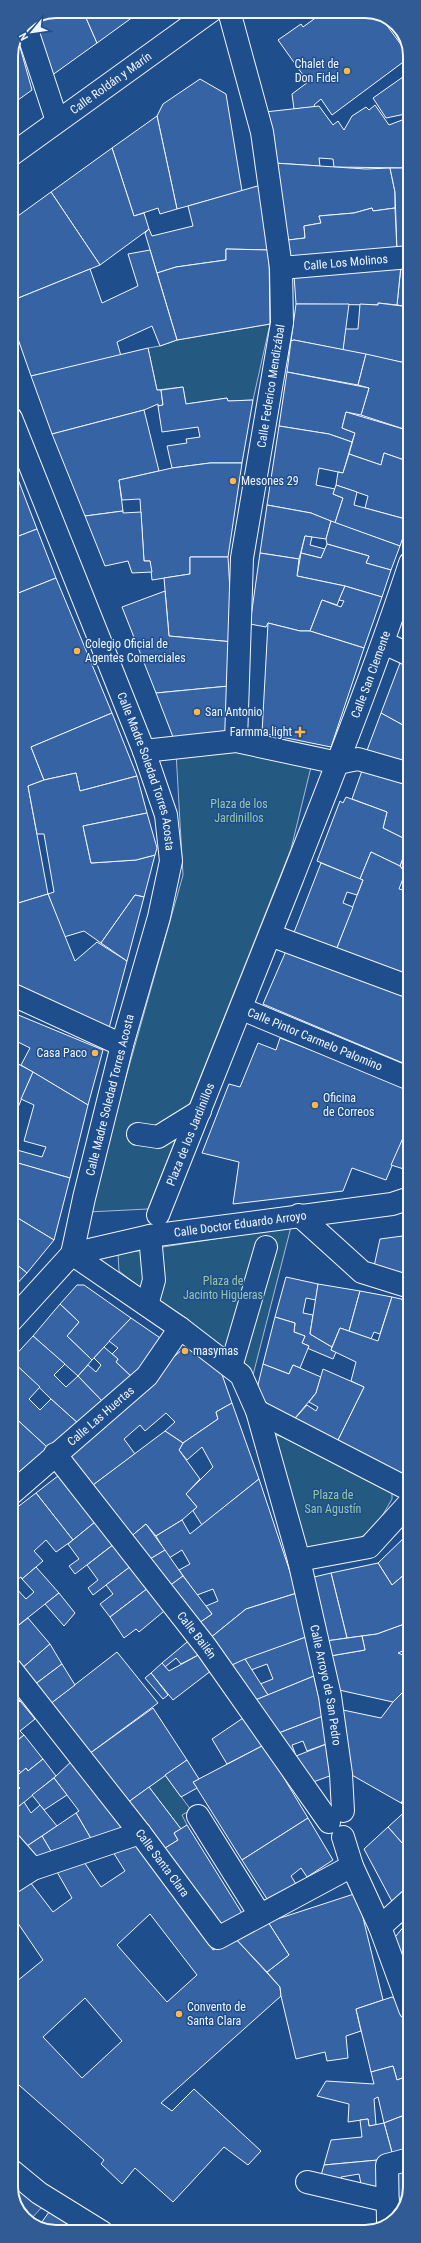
<svg xmlns="http://www.w3.org/2000/svg" width="421" height="2243" viewBox="0 0 421 2243" font-family="'Roboto Condensed',sans-serif">
	<style>
		.green { fill: #245a82; stroke: #a8bbd7 }
		.parking { fill: #305b95; stroke: #a8bbd7 }
		.building { fill: #3563a3; stroke: #f2f6ff; fill-rule: evenodd }
		.lines { fill: none; stroke-linecap: round; stroke-linejoin: round }
		.street-casing { stroke: #f2f6ff; stroke-width: 24 }
		.street { stroke: #1f4e8c; stroke-width: 22 }
		.poi-dot { fill: #ffb74d; stroke: #1f4e8c; stroke-width: 1.5 }
		.labels { text-anchor: middle; stroke-width: 3; stroke-linejoin: round; paint-order: stroke }
		.poi-label { font-size: 12px; fill: #f2f6ff; stroke: #1f4e8c; text-anchor: start }
		.street-label { font-size: 12px; fill: #f2f6ff; stroke: #1f4e8c }
		.park-label { font-size: 12px; fill: #97c8a6; stroke: #1f4e8c }
		.rim { fill: none; stroke: #f2f6ff; stroke-width: 2 }
	</style>
	<rect width="100%" height="100%" fill="#1f4e8c"/>
	<g class="green">
		<polygon points="270,324 253,400 228,401 227,398 186,404 183,387 157,390 148,348 160,346 177,340"/>
		<polygon points="229,746 311,767 291,849 148,1209 88,1212 183,875 176,752"/>
		<polygon points="291,1227 253,1375 119,1271 118,1254"/>
		<polygon points="277,1435 311,1447 392,1483 392,1499 378,1523 358,1540 303,1548 274,1451"/>
		<polygon points="165,1775 191,1810 182,1815 187,1825 181,1829 149,1787"/>
	</g>
	<polygon class="parking" points="11,2182 43,2206 29,2221 24,2219 11,2193"/>
	<g class="building">
		<polygon points="56,11 83,11 97,43 51,76 33,21"/>
		<polygon points="83,11 136,11 137,14 97,43"/>
		<polygon points="325,11 370,11 380,16 410,57 332,115 321,99 314,105 315,107 294,109 292,94 308,82 278,40 301,24 303,27"/>
		<polygon points="18,40 32,90 11,105 11,56"/>
		<polygon points="410,72 410,113 386,118 373,98"/>
		<polygon points="200,79 226,94 242,191 177,209 157,116 163,104"/>
		<polygon points="375,105 389,125 410,117 410,159 407,168 334,167 333,159 319,158 320,166 274,163 265,112 319,106 333,125 338,121 344,130 352,116 366,107 369,110"/>
		<polygon points="157,116 177,209 160,214 158,208 134,216 112,148"/>
		<polygon points="112,148 134,216 144,213 149,229 100,265 51,192"/>
		<polygon points="274,163 366,169 390,168 395,192 395,208 373,211 372,208 354,213 319,216 321,223 304,226 305,238 288,240"/>
		<polygon points="390,168 410,168 410,251 397,252 395,192"/>
		<polygon points="261,185 269,250 226,249 226,260 176,267 157,273 145,233 149,229 152,236 193,226 188,206"/>
		<polygon points="51,192 100,265 11,301 11,221"/>
		<polygon points="372,208 373,211 395,208 397,252 291,260 288,240 305,238 304,226 321,223 319,216 354,213"/>
		<polygon points="226,249 269,250 270,324 177,340 157,273 176,267 226,260"/>
		<polygon points="150,250 177,340 160,346 152,326 117,342 121,356 31,376 11,319 11,301 90,269 102,303 138,286 128,254"/>
		<polygon points="410,264 410,307 397,305 401,265"/>
		<polygon points="401,265 397,305 378,303 378,305 296,304 294,275"/>
		<polygon points="378,303 410,307 410,364 343,350 345,329 358,329 360,304 378,305"/>
		<polygon points="296,304 349,304 343,350 294,340 291,341"/>
		<polygon points="294,340 366,354 358,385 287,372 291,341"/>
		<polygon points="148,348 157,390 161,390 163,405 158,406 158,404 144,410 52,434 31,376"/>
		<polygon points="366,354 410,364 410,431 361,415 369,388 358,385"/>
		<polygon points="287,372 369,388 361,415 346,412 342,428 355,433 352,442 329,434 279,426"/>
		<polygon points="183,387 186,404 227,398 228,401 253,400 242,463 210,463 172,468 167,446 187,443 186,439 200,437 198,427 162,432 158,406 163,405 161,390"/>
		<polygon points="144,410 159,471 119,480 123,511 85,516 52,434"/>
		<polygon points="346,412 410,431 410,469 405,468 407,461 384,453 381,465 349,454 355,433 342,428"/>
		<polygon points="279,426 329,434 352,442 343,473 319,468 316,485 335,489 333,494 343,498 335,523 311,513 267,505"/>
		<polygon points="384,453 407,461 405,468 410,469 409,520 365,508 368,496 336,485 338,472 343,473 349,454 381,465"/>
		<polygon points="11,461 37,529 11,539"/>
		<polygon points="210,463 242,463 228,557 190,557 190,574 152,580 150,561 144,561 140,499 122,500 119,480 172,468"/>
		<polygon points="336,485 357,492 354,505 409,520 400,546 335,523 343,498 333,494"/>
		<polygon points="267,505 311,513 331,521 326,539 305,536 299,559 260,553"/>
		<polygon points="123,511 123,513 141,512 144,561 150,561 152,572 132,573 128,561 105,566 85,516"/>
		<polygon points="331,521 400,546 391,570 366,563 369,556 327,544 326,539"/>
		<polygon points="37,529 56,578 11,596 11,539"/>
		<polygon points="305,536 312,537 310,545 325,549 321,558 301,553"/>
		<polygon points="327,544 369,556 366,563 391,570 382,597 345,586 297,576 301,553 321,558"/>
		<polygon points="260,553 299,559 297,576 345,586 337,605 322,600 310,631 300,631 268,623 266,627 250,624"/>
		<polygon points="190,557 228,557 233,642 169,636 164,578 190,574"/>
		<polygon points="56,578 112,713 31,747 44,780 28,786 48,894 15,904 11,889 11,596"/>
		<polygon points="345,586 382,597 364,648 310,631 322,600 341,607 344,601 339,600"/>
		<polygon points="165,591 169,636 233,642 229,686 156,693 122,607"/>
		<polygon points="268,623 300,631 310,631 364,648 331,747 262,733"/>
		<polygon points="410,624 410,651 402,647"/>
		<polygon points="403,655 410,658 410,729 381,713"/>
		<polygon points="229,686 233,731 173,737 156,693"/>
		<polygon points="112,713 137,776 80,791 76,773 44,780 31,747"/>
		<polygon points="381,713 410,729 410,765 366,753"/>
		<polygon points="364,765 410,780 410,875 405,873 400,866 409,841 383,828 387,812 352,799"/>
		<polygon points="76,773 80,791 137,776 147,813 83,826 91,863 136,860 155,855 144,897 135,895 101,943 84,931 64,937 48,894 54,892 44,834 37,834 28,786 44,780"/>
		<polygon points="346,797 387,812 383,828 409,841 400,866 371,852 360,879 317,861 340,801 343,803"/>
		<polygon points="147,813 157,848 155,855 136,860 91,863 83,826"/>
		<polygon points="371,852 400,866 405,873 399,889 408,891 410,894 410,977 336,950 363,880 360,879"/>
		<polygon points="321,863 363,880 357,895 347,892 343,903 353,907 336,950 293,935"/>
		<polygon points="48,894 75,961 97,942 127,961 108,1032 11,984 11,913 15,904"/>
		<polygon points="135,895 144,897 127,961 101,943"/>
		<polygon points="286,951 410,996 410,1066 263,1004"/>
		<polygon points="11,1012 103,1050 88,1105 21,1065 30,1048 14,1040 11,1045"/>
		<polygon points="280,1038 410,1088 410,1122 386,1180 352,1168 343,1191 233,1204 239,1162 202,1153 229,1084 240,1087 258,1043 276,1050"/>
		<polygon points="11,1060 33,1072 11,1124"/>
		<polygon points="33,1072 88,1105 70,1178 14,1162 17,1150 42,1157 46,1147 24,1141 34,1105 21,1099"/>
		<polygon points="410,1122 410,1171 391,1165"/>
		<polygon points="11,1161 70,1178 54,1240 11,1214"/>
		<polygon points="11,1214 54,1240 27,1273 11,1260"/>
		<polygon points="410,1235 410,1282 373,1271 380,1239"/>
		<polygon points="11,1260 27,1273 11,1290"/>
		<polygon points="286,1277 318,1284 316,1300 306,1298 303,1313 313,1315 310,1334 332,1347 331,1350 336,1352 333,1359 307,1348 309,1346 302,1343 305,1336 294,1332 295,1323 275,1317"/>
		<polygon points="318,1284 360,1291 349,1331 340,1328 332,1347 310,1334"/>
		<polygon points="77,1285 84,1285 131,1318 92,1360 67,1336 79,1322 60,1304"/>
		<polygon points="360,1291 392,1297 380,1334 374,1332 371,1339 349,1331"/>
		<polygon points="392,1297 410,1301 410,1479 334,1448 364,1387 351,1381 356,1362 331,1350 340,1328 378,1341"/>
		<polygon points="60,1304 79,1322 67,1336 92,1360 78,1376 33,1336"/>
		<polygon points="275,1317 295,1323 294,1332 305,1336 302,1343 309,1346 300,1368 293,1365 289,1374 263,1364"/>
		<polygon points="131,1318 166,1342 136,1381 116,1362 118,1359 112,1354 118,1348 109,1341"/>
		<polygon points="33,1336 65,1364 54,1375 66,1387 78,1376 107,1406 80,1425 51,1399 11,1360"/>
		<polygon points="104,1347 118,1359 116,1362 136,1381 107,1406 78,1376 88,1365 96,1372 101,1365 94,1358"/>
		<polygon points="185,1347 220,1369 232,1403 216,1412 218,1419 183,1443 165,1431 175,1422 166,1413 145,1431 140,1425 124,1439 135,1454 89,1488 67,1460 76,1445"/>
		<polygon points="11,1360 40,1387 29,1399 40,1410 51,1399 80,1425 48,1448 11,1414"/>
		<polygon points="263,1364 289,1374 293,1365 321,1377 316,1393 290,1424 256,1393"/>
		<polygon points="323,1369 364,1387 334,1448 290,1424 307,1405 316,1411 318,1407 309,1402 316,1393"/>
		<polygon points="232,1403 259,1479 202,1525 193,1511 197,1507 186,1494 213,1467 202,1447 187,1460 179,1450 183,1443 218,1419 216,1412"/>
		<polygon points="11,1414 48,1448 11,1483"/>
		<polygon points="165,1431 183,1443 179,1450 200,1479 186,1494 197,1507 182,1520 156,1536 146,1524 128,1539 89,1488"/>
		<polygon points="63,1472 100,1518 73,1540 36,1493"/>
		<polygon points="259,1479 297,1593 246,1609 204,1643 193,1627 212,1614 206,1606 218,1601 213,1589 197,1595 179,1570 190,1564 182,1550 169,1558 156,1536 182,1520 190,1534"/>
		<polygon points="36,1493 73,1540 56,1552 46,1540 34,1551 43,1561 22,1579 21,1577 15,1581 11,1577 11,1512"/>
		<polygon points="100,1518 118,1541 75,1574 69,1566 79,1559 68,1544"/>
		<polygon points="146,1524 165,1550 145,1562 128,1539"/>
		<polygon points="410,1532 410,1580 405,1574 392,1585 378,1563"/>
		<polygon points="118,1541 135,1563 93,1595 88,1588 98,1580 87,1565"/>
		<polygon points="165,1550 183,1576 165,1589 145,1562"/>
		<polygon points="135,1563 152,1585 110,1617 100,1604 113,1594 106,1585"/>
		<polygon points="378,1563 392,1585 405,1574 410,1580 410,1622 377,1634 347,1638 331,1573"/>
		<polygon points="36,1567 59,1593 11,1631 11,1589 14,1586 26,1599 34,1592 22,1579"/>
		<polygon points="331,1573 347,1638 326,1641 314,1577"/>
		<polygon points="183,1576 212,1614 193,1627 165,1589"/>
		<polygon points="152,1585 169,1607 139,1632 136,1629 124,1638 110,1617"/>
		<polygon points="59,1593 75,1613 64,1626 45,1604"/>
		<polygon points="297,1593 306,1637 223,1669 204,1643 246,1609"/>
		<polygon points="28,1618 50,1644 20,1670 11,1659 11,1631"/>
		<polygon points="410,1622 410,1648 398,1653 410,1658 410,1691 407,1688 393,1702 339,1690 330,1656 365,1650 362,1636 377,1634"/>
		<polygon points="362,1636 365,1650 330,1656 326,1641"/>
		<polygon points="193,1637 204,1652 181,1664 176,1658 165,1667 162,1663"/>
		<polygon points="306,1637 314,1676 268,1695 260,1684 273,1679 267,1664 251,1670 245,1659"/>
		<polygon points="50,1644 62,1664 34,1685 20,1670"/>
		<polygon points="117,1652 158,1703 89,1754 50,1704"/>
		<polygon points="204,1652 216,1667 173,1700 151,1673 162,1663 169,1671"/>
		<polygon points="245,1659 268,1695 248,1703 223,1669"/>
		<polygon points="62,1664 75,1685 50,1704 34,1685"/>
		<polygon points="151,1673 168,1695 163,1699 145,1678"/>
		<polygon points="314,1676 323,1716 271,1736 248,1703"/>
		<polygon points="407,1688 410,1691 410,1791 401,1803 350,1774 343,1710 381,1718 393,1702"/>
		<polygon points="11,1690 20,1701 11,1709"/>
		<polygon points="20,1701 35,1719 20,1731 24,1735 11,1746 11,1709"/>
		<polygon points="153,1708 187,1760 127,1803 89,1754"/>
		<polygon points="246,1716 264,1745 227,1764 212,1739"/>
		<polygon points="323,1716 329,1743 307,1751 303,1741 292,1745 296,1756 271,1736"/>
		<polygon points="24,1735 43,1759 28,1771 26,1768 21,1773 12,1761 14,1759 11,1756 11,1746"/>
		<polygon points="329,1743 335,1774 305,1785 296,1756"/>
		<polygon points="264,1745 308,1818 242,1860 193,1782"/>
		<polygon points="77,1756 131,1831 93,1842 76,1813 79,1811 54,1778"/>
		<polygon points="43,1759 56,1776 11,1813 11,1795 20,1788 12,1780 26,1768 28,1771"/>
		<polygon points="187,1760 199,1779 193,1782 197,1788 181,1797 165,1775"/>
		<polygon points="54,1778 67,1795 44,1810 32,1795"/>
		<polygon points="149,1787 181,1829 174,1833 178,1840 162,1850 127,1803"/>
		<polygon points="410,1791 410,1807 409,1808 401,1803"/>
		<polygon points="24,1802 31,1813 40,1805 57,1826 21,1850 11,1839 11,1813"/>
		<polygon points="410,1807 410,1833 402,1843 388,1827"/>
		<polygon points="76,1813 93,1842 55,1858 42,1836"/>
		<polygon points="308,1818 333,1860 307,1877 301,1868 291,1876 296,1884 269,1902 242,1860"/>
		<polygon points="187,1825 245,1918 218,1935 162,1850 178,1840 174,1833"/>
		<polygon points="388,1827 410,1852 410,1894 396,1909 364,1849"/>
		<polygon points="42,1836 55,1858 34,1866 21,1850"/>
		<path d="M142,1842L213,1950L235,1938L280,1987L281,1996L161,2103L172,2111L194,2089L261,2151L248,2165L224,2147L173,2202L135,2168L122,2184L101,2164L104,2160L11,2078V1986L43,1960L11,1913V1891L30,1882L53,1912L72,1898L57,1872L84,1862L101,1887L125,1871L113,1852ZM150,1914L197,1975L167,2002L117,1945ZM85,1998L122,2041L82,2078L43,2037Z"/>
		<polygon points="357,1893 383,2000 356,2009 361,2031 346,2036 348,2058 327,2061 325,2052 296,2059 281,1996 280,1987 267,1972 289,1955 268,1922"/>
		<polygon points="410,1919 410,1980 391,1942"/>
		<polygon points="268,1922 289,1955 267,1972 235,1938"/>
		<polygon points="392,1997 401,2003 410,2031 410,2075 397,2080 393,2066 371,2072 356,2009"/>
		<polygon points="393,2066 397,2080 410,2075 410,2113 384,2123 378,2097 374,2099 376,2125 369,2126 368,2119 348,2122 349,2104 317,2096 326,2081 374,2084 371,2072"/>
		<polygon points="410,2113 410,2152 393,2156 384,2123"/>
		<polygon points="368,2119 369,2126 384,2123 393,2156 378,2160 324,2165 331,2140 362,2137 360,2120"/>
		<polygon points="378,2160 381,2194 362,2189 359,2174 341,2177 342,2184 320,2179 324,2165"/>
		<polygon points="410,2166 410,2187 399,2217 394,2170"/>
		<polygon points="54,2205 79,2221 69,2232 51,2232 39,2226"/>
	</g>
	<g class="lines">
		<defs>
			<g id="street">
				<polyline points="229,11 262,132 281,268 282,323 242,558 236,741"/>
				<polyline points="25,24 57,121"/>
				<path id="s1" d="M11,155L211,11"/>
				<path id="s2" d="M281,268L410,257"/>
				<path id="s3" d="M11,418L144,751L166,815L171,861L159,917L122,1045L84,1198L72,1254"/>
				<polyline points="384,643 410,655"/>
				<polyline points="144,751 236,741 338,763 358,759 410,774"/>
				<polyline points="270,935 410,987"/>
				<polyline points="11,994 122,1045"/>
				<path id="s4" d="M242,1009L410,1079"/>
				<polyline points="138,1134 158,1137 200,1111"/>
				<path id="s5" d="M158,1215C203,1103 248,991 292,879C333,774 375,670 410,563"/>
				<polyline points="299,1215 362,1272 410,1287"/>
				<polyline points="72,1254 180,1328 241,1375 257,1411 299,1560 369,1547 410,1502"/>
				<path id="s6" d="M72,1254L150,1236L392,1204L410,1198"/>
				<polyline points="147,1305 154,1280 150,1236"/>
				<polyline points="11,1321 72,1254"/>
				<polyline points="231,1367 266,1247"/>
				<polyline points="257,1411 410,1490"/>
				<path id="s7" d="M55,1454L206,1647L329,1822"/>
				<path id="s8" d="M11,1494L147,1376L180,1328"/>
				<path id="s9" d="M299,1560L330,1696L341,1774L343,1811"/>
				<path id="s10" d="M11,1669L140,1833L218,1938L352,1866"/>
				<polyline points="198,1816 260,1915"/>
				<polyline points="343,1837 352,1866 380,1927 410,2009"/>
				<polyline points="11,1844 33,1869"/>
				<polyline points="11,1883 33,1869 140,1833"/>
				<polyline points="380,1927 410,1900"/>
				<polyline points="11,2170 39,2193 102,2232"/>
				<polyline points="307,2182 388,2201"/>
				<polyline points="388,2222 387,2165 410,2159"/>
			</g>
		</defs>
		<use href="#street" class="street-casing"/>
		<use href="#street" class="street"/>
	</g>
	<g class="poi-dot">
		<circle cx="347" cy="71" r="4"/>
		<circle cx="233" cy="481" r="4"/>
		<circle cx="77" cy="651" r="4"/>
		<circle cx="197" cy="712" r="4"/>
		<path d="M298 726h4v4h4v4h-4v4h-4v-4h-4v-4h4z"/>
		<circle cx="95" cy="1053" r="4"/>
		<circle cx="315" cy="1105" r="4"/>
		<circle cx="185" cy="1351" r="4"/>
		<circle cx="179" cy="2014" r="4"/>
	</g>
	<g class="labels">
		<g class="poi-label">
			<text x="339" y="68" text-anchor="end">Chalet de<tspan x="339" dy="14">Don Fidel</tspan></text>
			<text x="241" y="485">Mesones 29</text>
			<text x="85" y="648">Colegio Oficial de<tspan x="85" dy="14">Agentes Comerciales</tspan></text>
			<text x="205" y="716">San Antonio</text>
			<text x="292" y="736" text-anchor="end">Farmma light</text>
			<text x="87" y="1057" text-anchor="end">Casa Paco</text>
			<text x="323" y="1102">Oficina<tspan x="323" dy="14">de Correos</tspan></text>
			<text x="193" y="1355">masymas</text>
			<text x="187" y="2011">Convento de<tspan x="187" dy="14">Santa Clara</tspan></text>
		</g>
		<g class="street-label">
			<text dy="4" stroke="none"><textPath href="#s1" startOffset="123">Calle Roldán y Marín</textPath></text>
			<text dy="4" stroke="none"><textPath href="#s2" startOffset="65">Calle Los Molinos</textPath></text>
			<text transform="translate(271 386) rotate(-81)" y="4">Calle Federico Mendizábal</text>
			<text dy="4" stroke="none"><textPath href="#s5" startOffset="581">Calle San Clemente</textPath></text>
			<text dy="4" stroke="none"><textPath href="#s3" startOffset="379">Calle Madre Soledad Torres Acosta</textPath></text>
			<text dy="4" stroke="none"><textPath href="#s4" startOffset="79">Calle Pintor Carmelo Palomino</textPath></text>
			<text transform="translate(110 1095) rotate(-76)" y="4">Calle Madre Soledad Torres Acosta</text>
			<text dy="4" stroke="none"><textPath href="#s5" startOffset="87">Plaza de los Jardinillos</textPath></text>
			<text dy="4" stroke="none"><textPath href="#s6" startOffset="171">Calle Doctor Eduardo Arroyo</textPath></text>
			<text dy="4" stroke="none"><textPath href="#s8" startOffset="119">Calle Las Huertas</textPath></text>
			<text dy="4" stroke="none"><textPath href="#s7" startOffset="230">Calle Bailén</textPath></text>
			<text dy="4" stroke="none"><textPath href="#s9" startOffset="128">Calle Arroyo de San Pedro</textPath></text>
			<text dy="4" stroke="none"><textPath href="#s10" startOffset="246">Calle Santa Clara</textPath></text>
		</g>
		<g class="park-label">
			<text x="239" y="808">Plaza de los<tspan x="239" dy="14">Jardinillos</tspan></text>
			<text x="223" y="1285">Plaza de<tspan x="223" dy="14">Jacinto Higueras</tspan></text>
			<text x="333" y="1499">Plaza de<tspan x="333" dy="14">San Agustín</tspan></text>
		</g>
	</g>
	<path d="M0 0H421V2243H0ZM56 18H365A38 38 0 0 1 403 56V2187A38 38 0 0 1 365 2225H56A38 38 0 0 1 18 2187V56A38 38 0 0 1 56 18Z" fill="#305b95" fill-rule="evenodd"/>
	<path class="rim" d="M56 18H365A38 38 0 0 1 403 56V2187A38 38 0 0 1 365 2225H56A38 38 0 0 1 18 2187V56A38 38 0 0 1 56 18Z"/>
	<g transform="translate(32 32) rotate(241)" stroke="#1f4e8c" stroke-width="3" paint-order="stroke">
	<path d="M0-3L7 15L0 10L-7 15Z" fill="#f2f6ff"/>
	<text y="-6" font-size="11" font-weight="bold" text-anchor="middle" fill="#f2f6ff">N</text>
	</g>
</svg>
